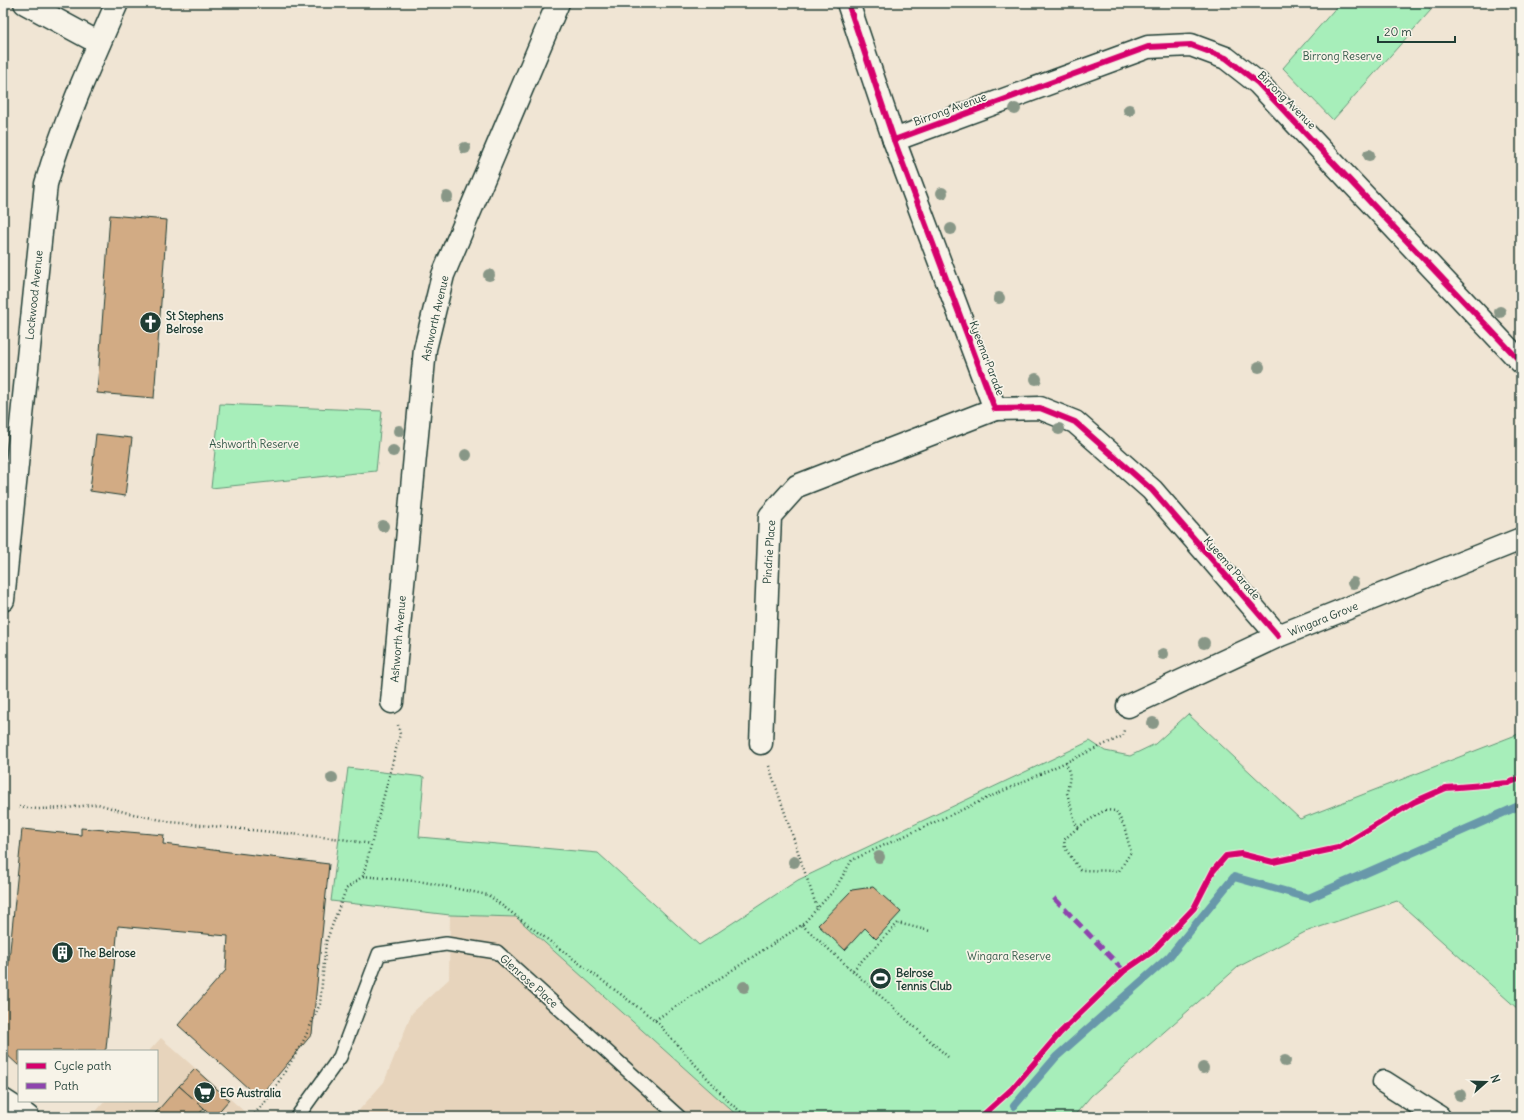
<svg xmlns="http://www.w3.org/2000/svg" width="1524" height="1120" viewBox="0 0 1524 1120" font-family="Delius,sans-serif">
	<style>
		.built { fill: #e7d4bc }
		.green { fill: #a7eeba; stroke: #639677 }
		.lines { fill: none; stroke-linecap: round; stroke-linejoin: round }
		.stream { stroke: #6898aa; stroke-width: 8 }
		.building { fill: #d2ab84; stroke: #1f3d34 }
		.service-casing { stroke: #1f3d34; stroke-width: 16 }
		.minor-casing { stroke: #1f3d34; stroke-width: 25 }
		.tertiary-casing { stroke: #1f3d34; stroke-width: 25 }
		.path { stroke: #1f3d34; stroke-width: 2.5; stroke-dasharray: 1 3; stroke-linecap: butt }
		.service { stroke: #f7f3e8; stroke-width: 13 }
		.minor { stroke: #f7f3e8; stroke-width: 22 }
		.tertiary { stroke: #f7f3e8; stroke-width: 22 }
		.quiet { stroke: #8e44ad; stroke-width: 5; stroke-dasharray: 10 5; stroke-linecap: butt }
		.cycleway-casing { stroke: #f7f3e8; stroke-width: 8 }
		.cycleway { stroke: #d6006c; stroke-width: 6 }
		.tree { fill: #889787 }
		.labels { text-anchor: middle; stroke-width: 3.5; stroke-linejoin: round; paint-order: stroke }
		.park-label { font-size: 11px; fill: #335848; stroke: #f7f3e8 }
		.street-label { font-size: 11px; fill: #1f3d34; stroke: #f7f3e8 }
		.poi-label { font-size: 11px; font-weight: bold; fill: #1f3d34; stroke: #f7f3e8; text-anchor: start }
	</style>
	<rect width="100%" height="100%" fill="#f0e5d4"/>
	<filter id="ink" filterUnits="userSpaceOnUse"><feTurbulence type="fractalNoise" baseFrequency=".025" numOctaves="2"/><feDisplacementMap in="SourceGraphic" scale="8" xChannelSelector="R" yChannelSelector="G"/><feConvolveMatrix kernelMatrix="1 2 1 2 8 2 1 2 1" color-interpolation-filters="sRGB"/></filter>
	<g filter="url(#ink)">
		<g class="built">
			<polygon points="450,915 517,917 739,1117 353,1117 384,1082 412,1013 449,979"/>
			<polygon points="161,1038 246,1113 242,1117 91,1117 105,1101 157,1101 157,1051 149,1051"/>
		</g>
		<g class="green">
			<polygon points="1340,3 1424,3 1431,10 1333,120 1283,68"/>
			<polygon points="220,404 382,411 376,471 211,488"/>
			<polygon points="1188,714 1300,819 1521,733 1521,1008 1519,1010 1397,901 1305,932 1238,967 1091,1096 1073,1117 739,1117 516,917 450,915 331,901 348,768 424,777 419,837 598,853 699,945 798,880 1090,741 1105,751 1130,756 1155,744"/>
		</g>
		<g class="lines">
			<polyline class="stream" points="1014,1106 1056,1057 1169,957 1234,877 1309,898 1521,805"/>
		</g>
		<g class="building">
			<polygon points="110,215 167,220 154,398 97,393"/>
			<polygon points="96,434 132,438 125,496 90,491"/>
			<polygon points="81,828 164,835 163,844 329,864 312,1034 259,1098 178,1025 226,970 228,936 118,926 106,1049 103,1051 19,1051 19,1066 3,1051 3,1021 22,829 81,835"/>
			<polygon points="873,887 901,912 876,939 865,928 845,950 818,925 852,890"/>
			<polygon points="195,1069 229,1100 214,1117 179,1086"/>
			<polygon points="179,1086 204,1108 197,1117 152,1117"/>
		</g>
		<g class="lines">
			<defs>
				<polyline id="service" points="297,1117 340,1057 379,954 446,944 497,952 679,1117"/>
				<g id="minor">
					<polyline points="25,3 99,43"/>
					<polyline points="848,3 894,140 995,409 1040,408 1075,422 1152,490 1278,636"/>
					<polyline points="894,140 1148,47 1191,45 1226,58 1258,83 1521,362"/>
					<polyline points="392,702 425,349 443,275 558,3"/>
					<polyline points="1128,706 1278,636 1521,539"/>
					<polyline points="761,743 770,516 797,486 995,409"/>
					<polyline points="1384,1082 1439,1117"/>
				</g>
				<g id="tertiary">
					<path d="M3,600L46,184C64,122 91,62 117,3"/>
					<polyline points="3,1100 23,1113 28,1117"/>
				</g>
			</defs>
			<use href="#service" class="service-casing"/>
			<use href="#minor" class="minor-casing"/>
			<use href="#tertiary" class="tertiary-casing"/>
			<g class="path">
				<polyline points="1066,762 1070,776 1067,793 1077,828 1064,840 1065,848 1080,870 1119,871 1131,852 1124,826 1116,811 1105,810 1077,828"/>
				<polyline points="769,766 817,908"/>
				<polyline points="19,807 38,809 67,808 98,804 124,812 171,822 342,839 371,844"/>
				<polyline points="363,876 424,882 488,895 655,1020 728,1101 747,1117"/>
				<polyline points="802,925 948,1057"/>
				<polyline points="853,970 898,923 930,931"/>
				<polyline points="655,1020 802,925 835,889 852,860 1123,736 1124,730"/>
				<polyline points="252,1117 270,1096 303,1042 320,1004 326,942 346,889 363,876 400,734 398,725"/>
				<polyline points="981,1117 1012,1089 1060,1033 1124,971 1153,951 1194,908 1213,871 1226,856 1241,854 1273,862 1338,848 1414,802 1446,788 1508,783 1521,778"/>
			</g>
			<use href="#service" class="service"/>
			<use href="#minor" class="minor"/>
			<use href="#tertiary" class="tertiary"/>
			<polyline class="quiet" points="1054,898 1124,971"/>
			<defs>
				<g id="cycleway">
					<polyline points="848,3 894,140 995,409 1040,408 1075,422 1152,490 1278,636"/>
					<polyline points="894,140 1148,47 1191,45 1226,58 1258,83 1521,362"/>
					<polyline points="981,1117 1012,1089 1060,1033 1124,971 1153,951 1194,908 1213,871 1226,856 1241,854 1273,862 1338,848 1414,802 1446,788 1508,783 1521,778"/>
				</g>
			</defs>
			<use href="#cycleway" class="cycleway-casing"/>
			<use href="#cycleway" class="cycleway"/>
		</g>
		<g class="tree">
			<circle cx="1015" cy="109" r="6"/>
			<circle cx="1129" cy="110" r="6"/>
			<circle cx="465" cy="148" r="6"/>
			<circle cx="1369" cy="155" r="6"/>
			<circle cx="942" cy="193" r="6"/>
			<circle cx="447" cy="197" r="6"/>
			<circle cx="951" cy="229" r="6"/>
			<circle cx="489" cy="275" r="6"/>
			<circle cx="999" cy="298" r="6"/>
			<circle cx="1500" cy="312" r="6"/>
			<circle cx="1259" cy="367" r="6"/>
			<circle cx="1036" cy="379" r="6"/>
			<circle cx="1059" cy="429" r="6"/>
			<circle cx="399" cy="431" r="6"/>
			<circle cx="393" cy="451" r="6"/>
			<circle cx="466" cy="455" r="6"/>
			<circle cx="383" cy="526" r="6"/>
			<circle cx="1353" cy="583" r="6"/>
			<circle cx="1204" cy="643" r="6"/>
			<circle cx="1163" cy="654" r="6"/>
			<circle cx="1153" cy="723" r="6"/>
			<circle cx="332" cy="778" r="6"/>
			<circle cx="879" cy="857" r="6"/>
			<circle cx="794" cy="862" r="6"/>
			<circle cx="744" cy="987" r="6"/>
			<circle cx="1285" cy="1061" r="6"/>
			<circle cx="1203" cy="1068" r="6"/>
			<circle cx="1460" cy="1095" r="6"/>
		</g>
	</g>
	<defs>
		<symbol id="church-disc" viewBox="-11 -11 22 22"><circle r="9.5" fill="#1f3d34" stroke="#f7f3e8"/><path d="M-1.2-6h2.4v3.5h3.3v2.4h-3.3V6h-2.4V-.1h-3.3v-2.4h3.3Z" fill="#fff"/></symbol>
		<symbol id="building-disc" viewBox="-11 -11 22 22"><circle r="9.5" fill="#1f3d34" stroke="#f7f3e8"/><path d="M-4-6H4V6H1V3H-1V6H-4ZM-2.5-4.3h1.7v1.8h-1.7ZM.8-4.3h1.7v1.8H.8ZM-2.5-1h1.7V.8h-1.7ZM.8-1h1.7V.8H.8Z" fill="#fff"/></symbol>
		<symbol id="stadium-disc" viewBox="-11 -11 22 22"><circle r="9.5" fill="#1f3d34" stroke="#f7f3e8"/><path d="M0-5a6.5 5 0 1 0 0 10a6.5 5 0 1 0 0-10ZM-3.5-1.8h7v3.6h-7Z" fill="#fff"/></symbol>
		<symbol id="supermarket-disc" viewBox="-11 -11 22 22"><circle r="9.5" fill="#1f3d34" stroke="#f7f3e8"/><path d="M-6-5.5h2.5l.6 2H6L4.5 2H-2.5L-4.4-4H-6ZM-1.5 3.2a1.3 1.3 0 1 0 .1 0ZM3 3.2a1.3 1.3 0 1 0 .1 0Z" fill="#fff"/></symbol>
	</defs>
	<g fill-rule="evenodd">
		<use href="#church-disc" x="138" y="310" width="25" height="25"/>
		<use href="#building-disc" x="50" y="940" width="25" height="25"/>
		<use href="#stadium-disc" x="868" y="966" width="25" height="25"/>
		<use href="#supermarket-disc" x="192" y="1080" width="25" height="25"/>
	</g>
	<g class="labels">
		<g class="park-label">
			<text x="1342" y="60">Birrong Reserve</text>
			<text x="254" y="448">Ashworth Reserve</text>
			<text x="1009" y="960">Wingara Reserve</text>
		</g>
		<g class="street-label">
			<text transform="translate(1287 100) rotate(45)" y="4">Birrong Avenue</text>
			<text transform="translate(950 109) rotate(-20)" y="4">Birrong Avenue</text>
			<text transform="translate(34 295) rotate(-84)" y="4">Lockwood Avenue</text>
			<text transform="translate(435 318) rotate(-77)" y="4">Ashworth Avenue</text>
			<text transform="translate(987 358) rotate(69)" y="4">Kyeema Parade</text>
			<text transform="translate(769 552) rotate(-86)" y="4">Pindrie Place</text>
			<text transform="translate(1232 568) rotate(49)" y="4">Kyeema Parade</text>
			<text transform="translate(1323 619) rotate(-22)" y="4">Wingara Grove</text>
			<text transform="translate(398 639) rotate(-85)" y="4">Ashworth Avenue</text>
			<text transform="translate(529 981) rotate(42)" y="4">Glenrose Place</text>
		</g>
		<g class="poi-label">
			<text x="166" y="320">St Stephens<tspan x="166" dy="13">Belrose</tspan></text>
			<text x="78" y="957">The Belrose</text>
			<text x="896" y="977">Belrose<tspan x="896" dy="13">Tennis Club</tspan></text>
			<text x="220" y="1097">EG Australia</text>
		</g>
	</g>
	<rect width="1524" height="1120" fill="none" stroke="#f7f3e8" stroke-width="16"/>
	<rect x="8" y="8" width="1508" height="1104" fill="none" stroke="#1f3d34" stroke-width="1.5" filter="url(#ink)"/>
	<rect x="18" y="1050" width="140" height="52" fill="#f7f3e8" stroke="#a1aaa0"/>
	<rect x="26" y="1063" width="20" height="6" fill="#d6006c" stroke="#a1aaa0"/>
	<text x="54" y="1070" font-size="12" fill="#1f3d34">Cycle path</text>
	<rect x="26" y="1083" width="20" height="6" fill="#8e44ad" stroke="#a1aaa0"/>
	<text x="54" y="1090" font-size="12" fill="#1f3d34">Path</text>
	<g transform="translate(1486 1082) rotate(70)" stroke="#f7f3e8" stroke-width="3" paint-order="stroke">
	<path d="M0-3L7 15L0 10L-7 15Z" fill="#1f3d34"/>
	<text y="-6" font-size="11" font-weight="bold" text-anchor="middle" fill="#1f3d34">N</text>
	</g>
	<path d="M1378 36v6h77v-6" fill="none" stroke="#1f3d34" stroke-width="2"/>
	<text x="1384" y="36" font-size="12" fill="#1f3d34" stroke="#f7f3e8" stroke-width="3" paint-order="stroke">20 m</text>
</svg>
